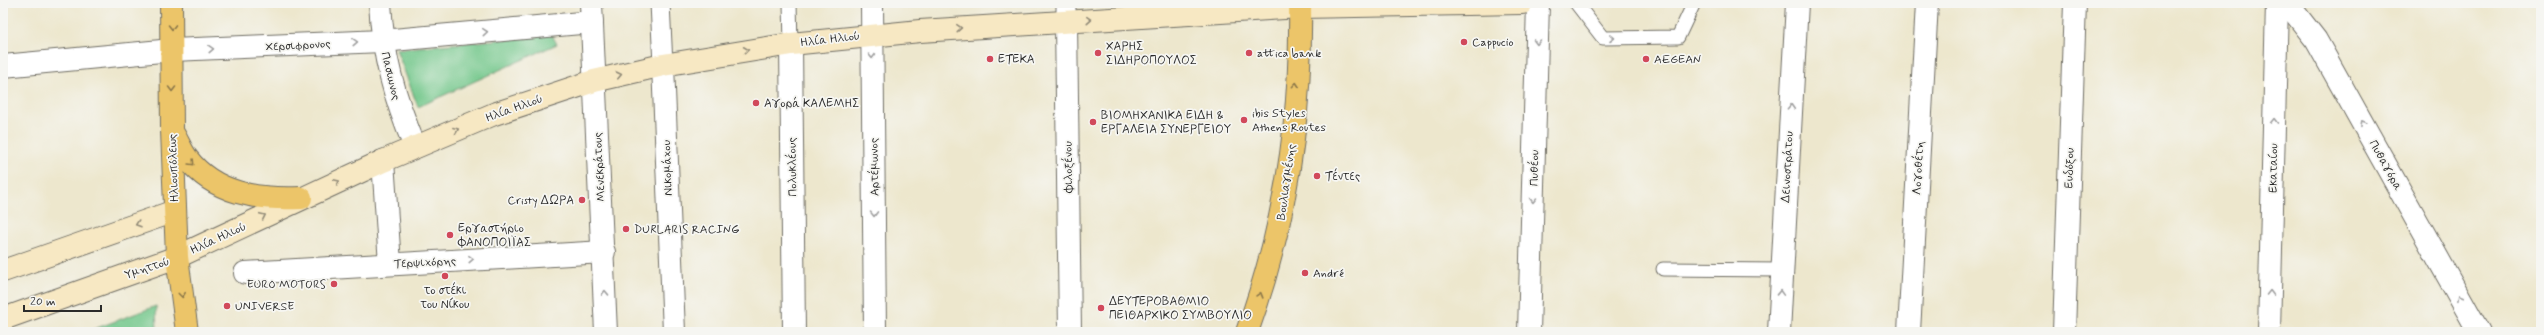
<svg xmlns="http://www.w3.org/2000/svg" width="2544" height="335" viewBox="0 0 2544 335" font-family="Mynerve,sans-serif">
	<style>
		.green { fill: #74c88c; stroke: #507a5c }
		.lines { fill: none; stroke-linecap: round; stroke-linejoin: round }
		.service-casing { stroke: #6f6d64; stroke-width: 15 }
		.pedestrian-casing { stroke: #6f6d64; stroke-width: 21 }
		.minor-casing { stroke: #6f6d64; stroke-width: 24 }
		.secondary-casing { stroke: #6f6d64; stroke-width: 24 }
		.primary-casing { stroke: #6f6d64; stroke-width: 24 }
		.service { stroke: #fff; stroke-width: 13 }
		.pedestrian { stroke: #fff; stroke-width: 19 }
		.minor { stroke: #fff; stroke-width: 22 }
		.secondary { stroke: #f7e8c3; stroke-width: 22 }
		.primary { stroke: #ecc569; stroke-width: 22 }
		.oneway { stroke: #918a77 }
		.oneway2 { stroke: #8c784a }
		.oneway3 { stroke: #a0a0a0 }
		.poi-dot { fill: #d1495b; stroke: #f6f6f2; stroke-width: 1.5 }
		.labels { text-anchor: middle; stroke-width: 3.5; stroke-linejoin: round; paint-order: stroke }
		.street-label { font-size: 12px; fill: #2b2b2b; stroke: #f6f6f2 }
		.poi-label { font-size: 12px; fill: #2b2b2b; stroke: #f6f6f2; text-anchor: start }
	</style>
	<rect width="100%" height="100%" fill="#f6f6f2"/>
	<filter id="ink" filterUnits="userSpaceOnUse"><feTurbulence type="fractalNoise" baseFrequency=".025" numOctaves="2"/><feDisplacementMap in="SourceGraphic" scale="8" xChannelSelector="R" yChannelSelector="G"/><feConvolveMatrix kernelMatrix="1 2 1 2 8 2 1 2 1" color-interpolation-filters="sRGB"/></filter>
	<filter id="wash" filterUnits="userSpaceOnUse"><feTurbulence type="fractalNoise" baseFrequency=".012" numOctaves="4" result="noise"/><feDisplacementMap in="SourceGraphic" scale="16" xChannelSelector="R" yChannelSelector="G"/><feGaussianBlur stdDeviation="0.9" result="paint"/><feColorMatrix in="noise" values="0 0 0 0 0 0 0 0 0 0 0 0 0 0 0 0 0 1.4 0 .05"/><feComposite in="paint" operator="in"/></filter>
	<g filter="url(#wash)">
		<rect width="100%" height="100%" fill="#ede7cd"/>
		<g class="green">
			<polygon points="552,35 557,44 418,107 396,49"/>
			<polygon points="156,306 157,332 86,332"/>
		</g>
	</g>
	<g filter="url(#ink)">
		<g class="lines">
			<defs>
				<g id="service">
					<polyline points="790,3 791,44"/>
					<polyline points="1576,3 1603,38 1678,37 1694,3"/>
					<polyline points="1663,269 1781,270"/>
				</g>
				<g id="pedestrian">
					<polyline points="660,3 663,65"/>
					<polyline points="1066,3 1066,21"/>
				</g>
				<g id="minor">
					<path d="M380,3C383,58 394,96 415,147"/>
					<polyline points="591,3 606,332"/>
					<polyline points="872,3 875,332"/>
					<polyline points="2287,3 2316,40 2479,332"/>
					<polyline points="1066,21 1070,332"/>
					<polyline points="791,44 794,332"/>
					<polyline points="663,65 674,332"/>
					<polyline points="3,66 172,50 382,41 592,22"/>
					<polyline points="383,161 390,264"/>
					<polyline points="245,273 604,252"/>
					<polyline points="1529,332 1538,3"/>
					<polyline points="1779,332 1797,3"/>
					<polyline points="1909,332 1927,3"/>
					<polyline points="2064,332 2075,3"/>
					<polyline points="2269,332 2277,3"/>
				</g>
				<g id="secondary">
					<polyline points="3,271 175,211"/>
					<polyline points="3,319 177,257 383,161 494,114 594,81 663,65 791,44 920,31 1300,7 1522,3"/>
				</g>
				<g id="primary">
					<polyline points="171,3 172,130 177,257 187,332"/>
					<path d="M173,133C178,141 181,150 187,158C214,194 259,200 301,198"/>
					<path d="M1247,332C1285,227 1302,114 1300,3"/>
				</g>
			</defs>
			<use href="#service" class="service-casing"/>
			<use href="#pedestrian" class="pedestrian-casing"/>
			<use href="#minor" class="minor-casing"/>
			<use href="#secondary" class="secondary-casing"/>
			<use href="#primary" class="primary-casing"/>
			<use href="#service" class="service"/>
			<use href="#pedestrian" class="pedestrian"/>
			<use href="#minor" class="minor"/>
			<use href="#secondary" class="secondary"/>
			<use href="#primary" class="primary"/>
		</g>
		<defs><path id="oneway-chevron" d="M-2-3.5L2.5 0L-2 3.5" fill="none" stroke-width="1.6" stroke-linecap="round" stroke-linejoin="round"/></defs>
		<g class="oneway">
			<use href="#oneway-chevron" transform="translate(1089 20) rotate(-4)"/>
			<use href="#oneway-chevron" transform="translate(959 28) rotate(-4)"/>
			<use href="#oneway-chevron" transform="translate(746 50) rotate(-8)"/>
			<use href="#oneway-chevron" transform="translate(619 75) rotate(-13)"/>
			<use href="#oneway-chevron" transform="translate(456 130) rotate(-22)"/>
			<use href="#oneway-chevron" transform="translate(337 182) rotate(-25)"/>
			<use href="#oneway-chevron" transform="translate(263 216) rotate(-25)"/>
			<use href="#oneway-chevron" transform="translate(138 224) rotate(161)"/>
		</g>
		<g class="oneway2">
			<use href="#oneway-chevron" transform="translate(172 27) rotate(89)"/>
			<use href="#oneway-chevron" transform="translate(1296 85) rotate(-85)"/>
			<use href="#oneway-chevron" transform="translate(172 89) rotate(90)"/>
			<use href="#oneway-chevron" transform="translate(192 163) rotate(46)"/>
			<use href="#oneway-chevron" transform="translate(182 295) rotate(83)"/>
			<use href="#oneway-chevron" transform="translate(1260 295) rotate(-74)"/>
		</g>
		<g class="oneway3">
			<use href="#oneway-chevron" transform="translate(485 32) rotate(-5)"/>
			<use href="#oneway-chevron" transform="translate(1612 38)"/>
			<use href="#oneway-chevron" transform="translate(355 42) rotate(-3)"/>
			<use href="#oneway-chevron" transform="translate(1537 42) rotate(91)"/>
			<use href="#oneway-chevron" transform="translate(211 49) rotate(-3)"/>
			<use href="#oneway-chevron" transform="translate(872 56) rotate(89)"/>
			<use href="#oneway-chevron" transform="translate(1791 107) rotate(-87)"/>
			<use href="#oneway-chevron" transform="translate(2274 121) rotate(-89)"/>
			<use href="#oneway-chevron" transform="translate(2363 123) rotate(-119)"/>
			<use href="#oneway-chevron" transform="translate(1533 200) rotate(91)"/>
			<use href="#oneway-chevron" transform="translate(874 214) rotate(89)"/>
			<use href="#oneway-chevron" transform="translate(471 259) rotate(-3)"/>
			<use href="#oneway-chevron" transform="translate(605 293) rotate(-92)"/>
			<use href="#oneway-chevron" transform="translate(1780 293) rotate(-88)"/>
			<use href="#oneway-chevron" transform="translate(2270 293) rotate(-89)"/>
			<use href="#oneway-chevron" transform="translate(2460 298) rotate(-119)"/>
		</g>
	</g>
	<g class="poi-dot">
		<circle cx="1464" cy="42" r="4"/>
		<circle cx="1098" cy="53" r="4"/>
		<circle cx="1249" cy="53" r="4"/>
		<circle cx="990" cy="59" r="4"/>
		<circle cx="1646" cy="59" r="4"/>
		<circle cx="756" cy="103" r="4"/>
		<circle cx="1244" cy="120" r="4"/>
		<circle cx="1093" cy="122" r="4"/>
		<circle cx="1317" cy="176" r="4"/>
		<circle cx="582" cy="200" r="4"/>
		<circle cx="626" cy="229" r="4"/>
		<circle cx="450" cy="235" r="4"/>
		<circle cx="1305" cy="273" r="4"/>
		<circle cx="445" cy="276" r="4"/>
		<circle cx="334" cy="284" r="4"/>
		<circle cx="227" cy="306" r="4"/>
		<circle cx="1101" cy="308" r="4"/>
	</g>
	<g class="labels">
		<g class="street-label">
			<text transform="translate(830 39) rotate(-7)" y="4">Ηλία Ηλιού</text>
			<text transform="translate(298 45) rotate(-3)" y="4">Χερσιφρονος</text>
			<text transform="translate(391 76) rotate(76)" y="4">Πασιωνος</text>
			<text transform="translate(514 108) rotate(-20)" y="4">Ηλία Ηλιού</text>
			<text transform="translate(2386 165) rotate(61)" y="4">Πυθαγόρα</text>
			<text transform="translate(599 167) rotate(-93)" y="4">Μενεκράτους</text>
			<text transform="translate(792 167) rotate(-91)" y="4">Πολυκλέους</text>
			<text transform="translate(874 167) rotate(-91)" y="4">Αρτέμωνος</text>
			<text transform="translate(1068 167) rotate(-91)" y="4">Φιλοξένου</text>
			<text transform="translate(1787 167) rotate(-87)" y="4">Δεινοστράτου</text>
			<text transform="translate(173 168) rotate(-92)" y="4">Ηλιουπόλεως</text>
			<text transform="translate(667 168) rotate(-92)" y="4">Νικομάχου</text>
			<text transform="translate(1534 168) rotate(-89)" y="4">Πυθέου</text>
			<text transform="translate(1918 168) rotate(-87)" y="4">Λογοθέτη</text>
			<text transform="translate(2069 168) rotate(-88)" y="4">Ευδόξου</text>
			<text transform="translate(2273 168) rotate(-89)" y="4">Εκαταίου</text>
			<text transform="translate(1286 182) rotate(-82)" y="4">Βουλιαγμένης</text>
			<text transform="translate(218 238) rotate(-25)" y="4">Ηλία Ηλιού</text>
			<text transform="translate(425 262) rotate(-3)" y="4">Τερψιχόρης</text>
			<text transform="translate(147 268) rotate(-19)" y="4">Υμηττού</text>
		</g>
		<g class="poi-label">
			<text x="1472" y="46">Cappucio</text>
			<text x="1106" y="50">ΧΑΡΗΣ<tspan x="1106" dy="14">ΣΙΔΗΡΟΠΟΥΛΟΣ</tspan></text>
			<text x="1257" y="57">attica bank</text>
			<text x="998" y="63">ΕΤΕΚΑ</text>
			<text x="1654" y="63">AEGEAN</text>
			<text x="764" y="107">Αγορά ΚΑΛΕΜΗΣ</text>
			<text x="1252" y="117">ibis Styles<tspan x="1252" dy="14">Athens Routes</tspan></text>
			<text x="1101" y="119">ΒΙΟΜΗΧΑΝΙΚΑ ΕΙΔΗ &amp;<tspan x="1101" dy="14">ΕΡΓΑΛΕΙΑ ΣΥΝΕΡΓΕΙΟΥ</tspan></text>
			<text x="1325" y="180">Τέντες</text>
			<text x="574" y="204" text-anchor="end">Cristy ΔΩΡΑ</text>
			<text x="458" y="232">Εργαστήριο<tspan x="458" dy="14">ΦΑΝΟΠΟΙΪΑΣ</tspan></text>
			<text x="634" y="233">DURLARIS RACING</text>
			<text x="1313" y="277">André</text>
			<text x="326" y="288" text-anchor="end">EURO MOTORS</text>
			<text x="445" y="294" text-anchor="middle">το στέκι<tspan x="445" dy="14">του Νίκου</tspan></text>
			<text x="1109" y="305">ΔΕΥΤΕΡΟΒΑΘΜΙΟ<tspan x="1109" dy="14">ΠΕΙΘΑΡΧΙΚΟ ΣΥΜΒΟΥΛΙΟ</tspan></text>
			<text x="235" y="310">UNIVERSE</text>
		</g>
	</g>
	<rect width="2544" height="335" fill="none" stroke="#f6f6f2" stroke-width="16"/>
	<path d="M24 305v6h77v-6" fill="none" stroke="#2b2b2b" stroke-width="2"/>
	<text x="30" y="305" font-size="12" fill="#2b2b2b" stroke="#f6f6f2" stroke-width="3" paint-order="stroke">20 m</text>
</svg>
